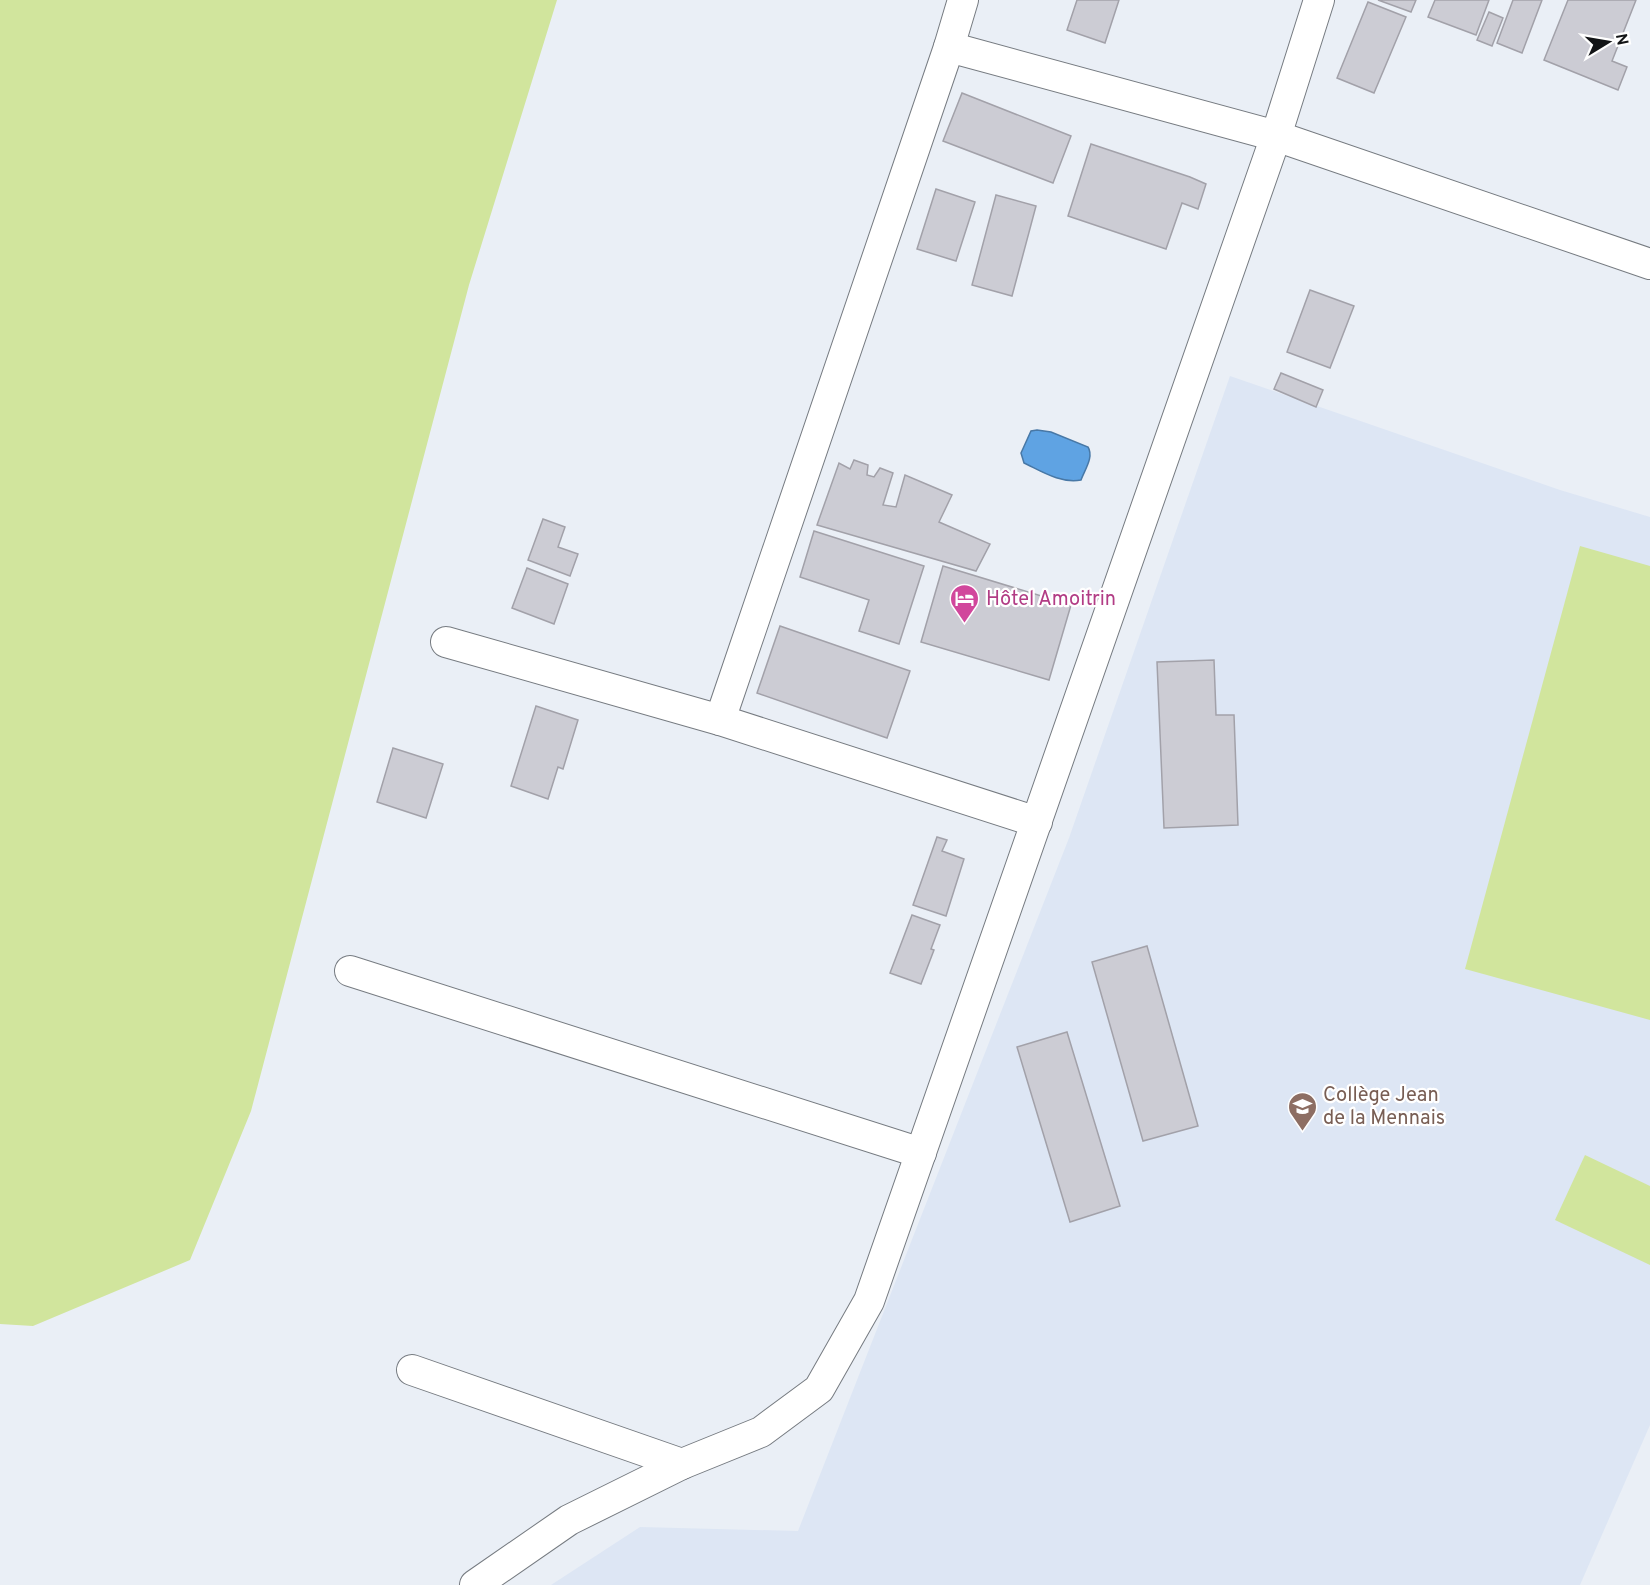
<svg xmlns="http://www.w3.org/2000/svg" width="1650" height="1585" viewBox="0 0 1650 1585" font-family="Overpass,sans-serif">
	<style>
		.built { fill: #dde6f4 }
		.green { fill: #d1e59d }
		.water { fill: #5fa3e3; stroke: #4878a6; stroke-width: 1.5 }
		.building { fill: #ccccd4; stroke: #a2a1a9; stroke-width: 1.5 }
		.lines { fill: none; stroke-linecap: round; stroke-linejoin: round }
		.minor-casing { stroke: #767b81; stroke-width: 32 }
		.minor { stroke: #fff; stroke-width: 30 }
		.labels { text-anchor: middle; stroke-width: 4.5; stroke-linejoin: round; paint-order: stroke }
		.hotel-label { font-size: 20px; fill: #b23c85; stroke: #fff; text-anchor: start }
		.education-label { font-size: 20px; fill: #785e54; stroke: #fff; text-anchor: start }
	</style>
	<rect width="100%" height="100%" fill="#eaeff6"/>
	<polygon class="built" points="1230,376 1560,490 1650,517 1650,1425 1580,1585 551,1585 640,1527 798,1531 1069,838"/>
	<g class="green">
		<polygon points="0,0 557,0 469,285 251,1111 190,1260 33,1326 0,1324"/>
		<polygon points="1580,546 1650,566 1650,1020 1465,969"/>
		<polygon points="1585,1155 1650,1186 1650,1265 1555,1220"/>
	</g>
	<path class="water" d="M1037,430L1051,432L1088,447C1094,457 1085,469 1081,480C1061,484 1041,471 1024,463L1021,453L1031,431Z"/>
	<g class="building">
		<polygon points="1077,0 1119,0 1105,43 1067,30"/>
		<polygon points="1378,0 1416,0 1411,12"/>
		<polygon points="1435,0 1489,0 1476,35 1428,17"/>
		<polygon points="1513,0 1542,0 1522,53 1497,43"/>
		<polygon points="1568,0 1636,0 1612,61 1627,67 1618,90 1544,60"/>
		<polygon points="1368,2 1406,17 1374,93 1337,78"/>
		<polygon points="1489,12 1503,18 1492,46 1477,40"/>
		<polygon points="962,93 1071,136 1053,183 943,141"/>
		<polygon points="1091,144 1190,177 1206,184 1198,209 1182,203 1166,249 1068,216"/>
		<polygon points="936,189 975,202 956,261 917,249"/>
		<polygon points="996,195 1036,206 1012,296 972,285"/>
		<polygon points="1310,290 1354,306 1330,368 1287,352"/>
		<polygon points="1281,373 1323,390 1316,407 1274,389"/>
		<polygon points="854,460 868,465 867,475 874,477 880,468 893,473 883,505 896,507 905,475 952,495 939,522 990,544 976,571 817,525 839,463 850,469"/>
		<polygon points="543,519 565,527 558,547 578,554 570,576 528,560"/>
		<polygon points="814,531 924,566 899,644 859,631 869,600 800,577"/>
		<polygon points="943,566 1071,605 1049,680 921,642"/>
		<polygon points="527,568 568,584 554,624 512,608"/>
		<polygon points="780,626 910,671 887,738 757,693"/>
		<polygon points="1214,660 1216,715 1234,715 1238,825 1164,828 1157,662"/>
		<polygon points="536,706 578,720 563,769 558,767 548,799 511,786"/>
		<polygon points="393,748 443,764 426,818 377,802"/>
		<polygon points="937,837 947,840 942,851 964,859 946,916 913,905"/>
		<polygon points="912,915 940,925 931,949 934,950 921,984 890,973"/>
		<polygon points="1147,946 1198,1126 1143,1141 1092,962"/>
		<polygon points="1067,1032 1120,1206 1070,1222 1017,1047"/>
	</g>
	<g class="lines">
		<defs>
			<g id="minor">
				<polyline points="949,47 1276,136 1650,264"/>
				<polyline points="446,642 720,720 1037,822"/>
				<polyline points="720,720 949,47 963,0"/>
				<polyline points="350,971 921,1153"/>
				<polyline points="412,1370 682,1464"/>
				<polyline points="475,1585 569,1520 682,1464 761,1432 819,1389 869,1301 1276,136 1319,0"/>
			</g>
		</defs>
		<use href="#minor" class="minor-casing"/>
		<use href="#minor" class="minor"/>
	</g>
	<defs>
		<symbol id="hotel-pin" viewBox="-11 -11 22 30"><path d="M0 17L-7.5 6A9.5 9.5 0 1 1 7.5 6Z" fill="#d1479c" stroke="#fff"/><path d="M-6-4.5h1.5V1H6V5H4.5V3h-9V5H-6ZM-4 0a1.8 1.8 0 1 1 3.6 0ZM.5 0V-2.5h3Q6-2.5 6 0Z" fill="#fff"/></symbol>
		<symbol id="school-pin" viewBox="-11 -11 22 30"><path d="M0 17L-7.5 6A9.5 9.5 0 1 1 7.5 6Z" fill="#8d6e63" stroke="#fff"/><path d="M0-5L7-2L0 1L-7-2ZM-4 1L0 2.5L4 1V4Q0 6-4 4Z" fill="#fff"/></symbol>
	</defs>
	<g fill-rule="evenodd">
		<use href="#hotel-pin" x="948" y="582" width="33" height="45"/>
		<use href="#school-pin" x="1286" y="1090" width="33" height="45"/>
	</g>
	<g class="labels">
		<g class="hotel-label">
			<text x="986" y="605">Hôtel Amoitrin</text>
		</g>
		<g class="education-label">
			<text x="1323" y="1101">Collège Jean<tspan x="1323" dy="23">de la Mennais</tspan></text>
		</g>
	</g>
	<g transform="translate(1608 42) rotate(79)" stroke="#ffffff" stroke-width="4.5" paint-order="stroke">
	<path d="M0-4.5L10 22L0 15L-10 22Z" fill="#121416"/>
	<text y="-9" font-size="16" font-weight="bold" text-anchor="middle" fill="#121416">N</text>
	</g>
</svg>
